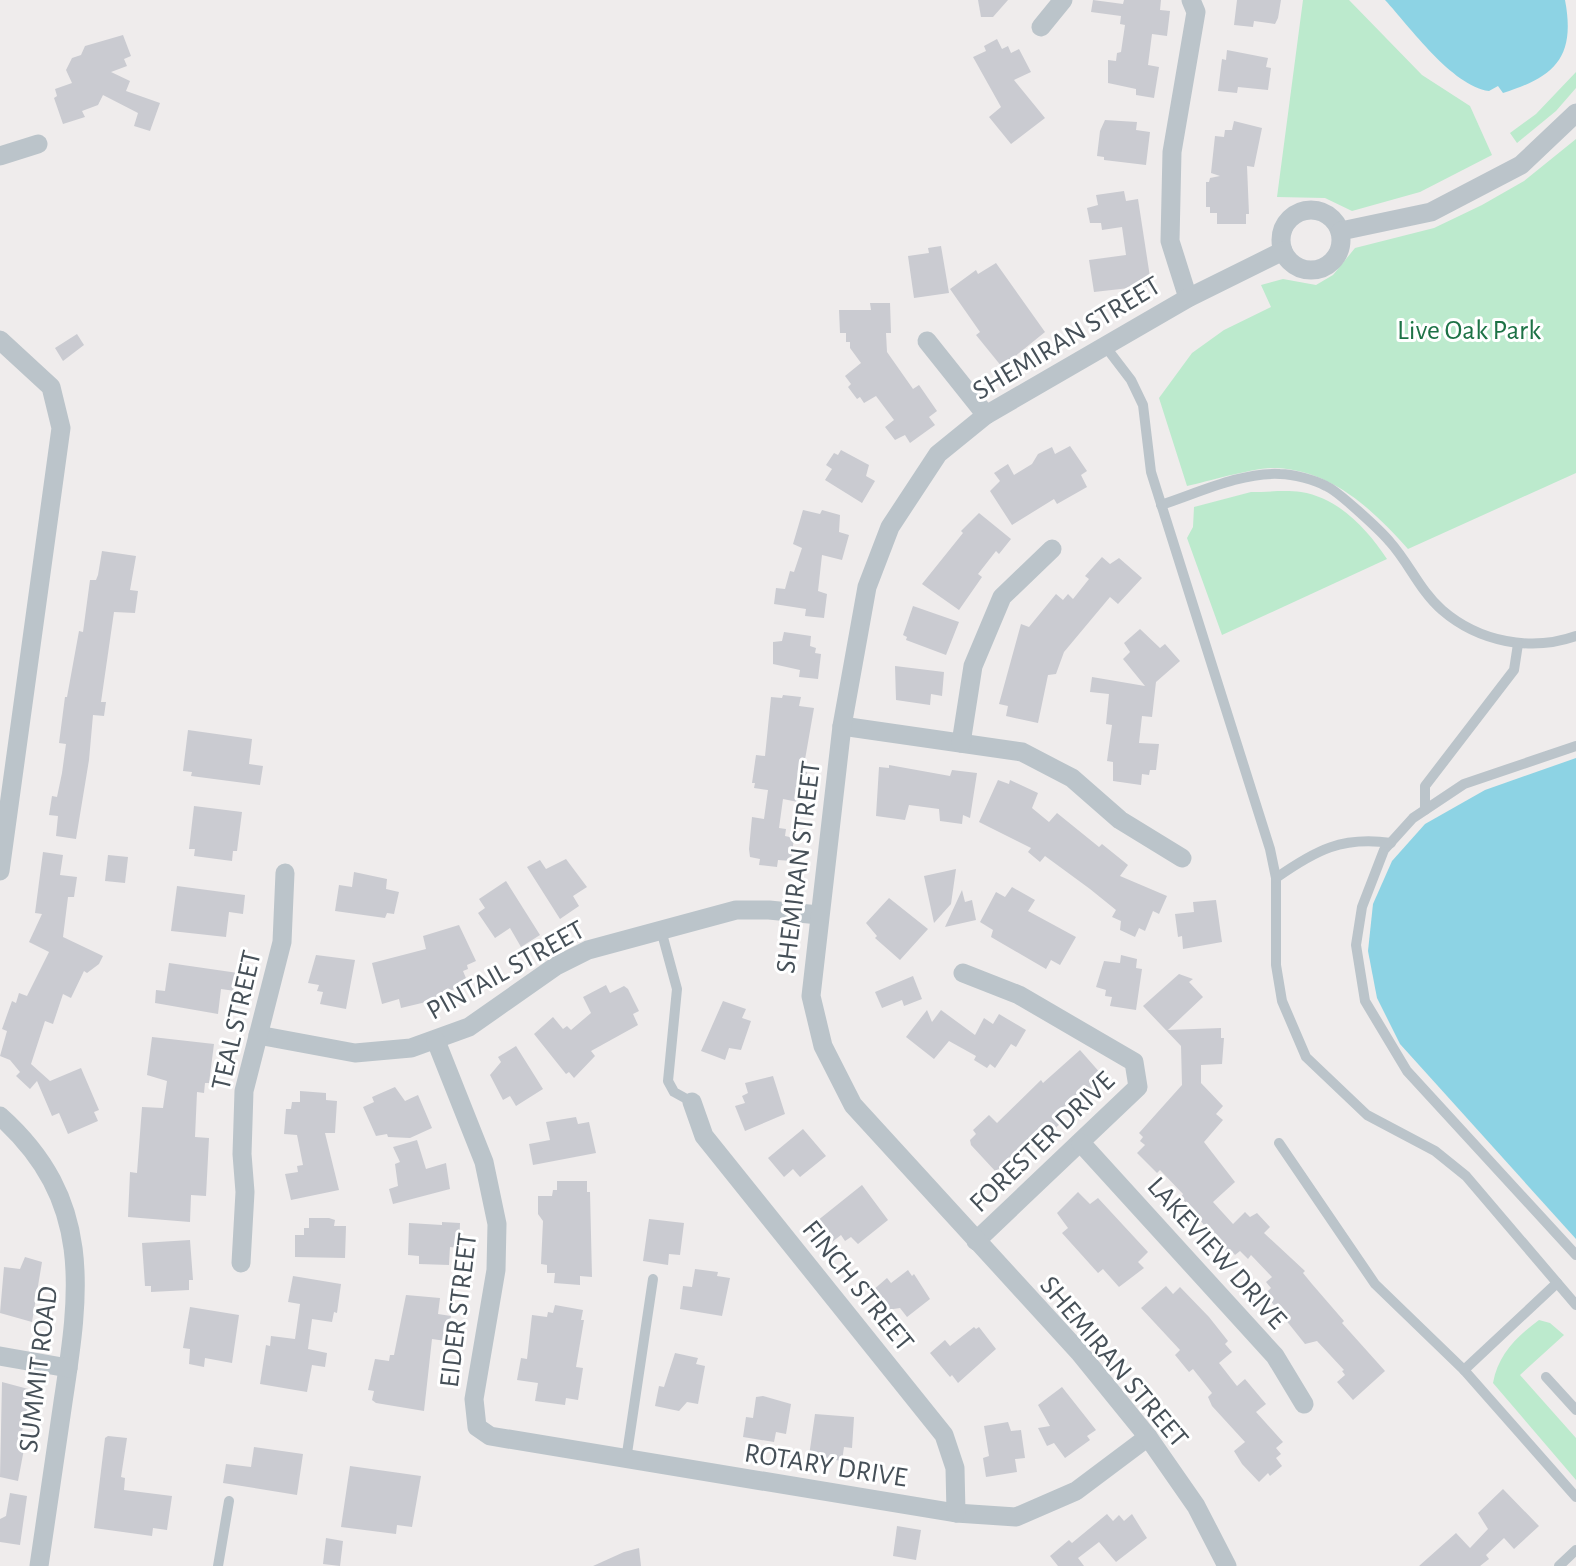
<svg xmlns="http://www.w3.org/2000/svg" width="1576" height="1566" viewBox="0 0 1576 1566" font-family="'Alegreya Sans',sans-serif">
	<style>
		.green { fill: #bceacd }
		.water { fill: #8dd3e4 }
		.building { fill: #cacbd1 }
		.lines { fill: none; stroke-linecap: round; stroke-linejoin: round }
		.service { stroke: #bbc4ca; stroke-width: 10 }
		.minor { stroke: #bbc4ca; stroke-width: 19 }
		.labels { text-anchor: middle; stroke-width: 6; stroke-linejoin: round; paint-order: stroke }
		.park-label { font-size: 28px; fill: #1d7246; stroke: #fff }
		.street-label { font-size: 28px; fill: #465058; stroke: #fff }
	</style>
	<rect width="100%" height="100%" fill="#efecec"/>
	<g class="green">
		<polygon points="1303,0 1349,0 1422,75 1470,106 1492,155 1420,192 1352,211 1325,198 1277,197"/>
		<polygon points="1576,72 1576,88 1556,111 1517,143 1510,133 1536,114"/>
		<path d="M1576,139V473L1408,549C1373,510 1333,471 1277,468C1255,467 1210,481 1187,486L1159,398L1192,353L1224,330L1271,307L1261,285L1283,279L1316,285L1333,275L1355,248L1434,228L1482,205L1524,181Z"/>
		<path d="M1251,492C1267,492 1286,490 1301,492C1339,498 1367,529 1387,559L1222,635L1187,538L1193,527L1194,507Z"/>
		<path d="M1539,1320L1550,1323L1564,1335L1520,1375L1576,1438V1480L1493,1383C1498,1355 1516,1337 1539,1320Z"/>
	</g>
	<g class="water">
		<path d="M1385,0H1565C1576,58 1554,77 1503,93L1498,86L1489,91C1452,86 1410,27 1385,0Z"/>
		<polygon points="1576,758 1576,1239 1400,1044 1377,998 1368,951 1373,904 1392,861 1425,824 1485,790"/>
	</g>
	<g class="building">
		<polygon points="978,0 1008,0 993,17 981,17"/>
		<polygon points="1093,0 1123,4 1124,0 1161,0 1160,10 1170,11 1167,36 1152,34 1148,65 1159,67 1154,98 1136,95 1136,89 1108,83 1108,60 1116,61 1117,53 1121,52 1125,25 1120,24 1121,16 1091,12"/>
		<polygon points="1237,0 1281,0 1278,18 1275,24 1254,21 1253,27 1234,25"/>
		<polygon points="123,35 131,56 124,59 127,66 111,72 130,81 126,91 160,103 150,131 134,126 138,113 103,95 98,105 82,111 85,117 63,124 54,98 57,96 55,89 72,83 66,70 72,58 81,55 85,46"/>
		<polygon points="997,39 1002,49 1008,46 1011,53 1019,49 1031,72 1014,80 1045,118 1011,144 989,117 1001,107 973,57 986,51 984,46"/>
		<polygon points="1227,50 1268,58 1266,67 1271,68 1268,90 1238,87 1237,93 1218,91 1222,59 1226,60"/>
		<polygon points="1105,120 1137,122 1136,130 1150,132 1146,165 1104,160 1104,157 1097,156 1100,131"/>
		<polygon points="1234,121 1262,128 1254,167 1247,166 1249,214 1246,214 1246,224 1217,224 1217,213 1210,213 1210,207 1206,207 1206,182 1209,182 1210,178 1220,176 1211,173 1215,136 1224,137 1225,130 1232,130"/>
		<polygon points="1124,191 1126,201 1138,199 1150,277 1147,277 1147,286 1094,292 1089,260 1126,255 1122,227 1102,230 1101,223 1090,223 1087,208 1098,205 1096,195"/>
		<polygon points="941,246 949,293 914,298 908,256 929,253 928,248"/>
		<polygon points="996,263 1045,332 1002,367 976,335 980,332 950,289 976,270 978,274"/>
		<polygon points="870,303 890,303 891,333 886,333 887,352 913,389 919,385 937,411 929,417 935,425 910,443 905,435 895,440 885,427 894,420 876,396 864,403 860,397 857,399 848,387 851,384 845,376 861,363 850,348 850,342 846,342 846,333 840,333 839,310 871,310"/>
		<polygon points="77,334 84,345 63,361 55,348"/>
		<polygon points="1070,446 1087,471 1081,475 1087,487 1057,504 1054,499 1012,525 990,491 1000,481 994,473 1008,464 1014,475 1032,464 1038,454 1052,447 1055,454"/>
		<polygon points="841,450 869,465 866,476 875,481 862,503 825,480 832,469 826,465 834,453 838,455"/>
		<polygon points="803,510 820,514 822,510 840,515 839,532 849,535 842,560 822,555 818,591 827,594 824,618 805,616 806,609 774,604 776,588 785,589 790,571 794,572 802,548 793,544"/>
		<polygon points="979,513 1011,539 999,554 996,551 978,574 982,577 959,610 922,584 963,533 961,531"/>
		<polygon points="102,551 136,556 130,590 138,591 135,613 114,612 101,702 106,702 104,716 93,715 89,760 76,839 56,836 58,816 49,815 52,796 57,797 62,773 66,744 59,743 65,697 67,697 79,631 83,632 90,580 96,580 98,575"/>
		<polygon points="1102,557 1110,564 1119,558 1142,578 1118,604 1110,597 1064,652 1056,674 1048,675 1038,723 1006,716 1008,706 999,704 1021,624 1029,627 1056,594 1063,600 1068,594 1073,599 1089,579 1085,576"/>
		<polygon points="913,606 959,622 946,655 906,640 907,637 903,635"/>
		<polygon points="1140,629 1160,648 1165,644 1180,661 1156,682 1152,717 1142,716 1139,743 1159,744 1156,770 1150,770 1149,775 1142,774 1141,785 1113,781 1113,762 1107,761 1112,725 1106,724 1109,694 1090,692 1092,677 1145,686 1123,659 1130,652 1124,643"/>
		<polygon points="784,632 811,636 810,646 816,648 815,653 821,654 818,679 799,677 800,670 773,664 773,642 782,641"/>
		<polygon points="895,666 944,672 942,696 931,694 930,705 896,700"/>
		<polygon points="783,695 801,697 799,706 814,708 803,771 807,772 803,803 783,799 779,828 786,829 785,836 794,838 791,861 778,860 777,867 759,865 760,859 750,857 749,849 752,817 764,819 768,790 754,788 755,783 752,783 756,755 765,756 771,697 782,698"/>
		<polygon points="188,730 252,739 249,764 263,766 260,785 191,776 192,772 183,771"/>
		<polygon points="889,765 950,776 952,770 977,773 970,818 963,815 962,824 940,821 939,809 909,805 905,820 876,816 879,767 889,768"/>
		<polygon points="998,780 1009,784 1010,780 1038,793 1032,808 1049,822 1057,813 1099,847 1102,844 1128,865 1120,876 1167,896 1159,914 1153,911 1145,931 1139,928 1135,937 1120,930 1121,921 1112,917 1116,910 1090,889 1045,856 1040,862 1028,852 1031,848 979,822"/>
		<polygon points="194,806 242,812 237,851 233,851 232,861 194,856 195,849 189,849"/>
		<polygon points="43,852 63,855 60,875 77,877 74,897 68,897 63,937 103,956 99,964 87,973 84,971 71,998 63,994 53,1024 45,1021 31,1064 50,1081 81,1068 99,1110 94,1112 98,1121 68,1134 59,1113 52,1116 37,1081 30,1089 16,1076 20,1072 10,1060 0,1056 7,1031 2,1029 12,1001 16,1003 19,993 27,996 49,952 29,942 42,914 35,913"/>
		<polygon points="108,855 128,857 125,883 105,881"/>
		<polygon points="566,859 587,887 573,896 579,906 560,919 527,867 540,860 546,869"/>
		<polygon points="956,869 951,904 934,923 924,876"/>
		<polygon points="354,872 387,879 386,889 399,892 394,914 387,913 385,918 335,911 339,885 352,887"/>
		<polygon points="506,881 540,935 521,947 510,928 495,938 478,913 485,908 479,899"/>
		<polygon points="177,886 245,895 243,914 229,912 226,937 171,931"/>
		<polygon points="1012,887 1035,900 1028,911 1076,937 1060,965 1051,960 1046,969 991,937 993,930 980,922 996,892 1005,897"/>
		<polygon points="962,890 965,902 972,900 976,920 945,927"/>
		<polygon points="889,898 928,929 900,960 875,938 877,936 866,923"/>
		<polygon points="1216,900 1222,942 1183,949 1182,936 1178,937 1175,914 1194,912 1193,902"/>
		<polygon points="459,925 476,961 467,965 468,969 463,971 468,983 426,1002 401,1008 399,999 382,1004 372,963 426,949 423,936"/>
		<polygon points="316,955 355,960 346,1009 320,1004 323,992 317,991 319,985 308,983"/>
		<polygon points="1121,955 1137,959 1136,968 1142,969 1136,1010 1110,1006 1112,997 1105,996 1106,990 1096,987 1104,961 1120,963"/>
		<polygon points="169,963 238,973 235,991 221,989 218,1014 155,1003 156,990 165,991"/>
		<polygon points="1179,974 1193,979 1189,982 1203,997 1168,1030 1221,1028 1221,1038 1224,1038 1222,1064 1201,1065 1201,1083 1223,1106 1216,1114 1223,1120 1204,1142 1235,1182 1213,1202 1233,1224 1245,1212 1250,1217 1257,1213 1270,1227 1264,1233 1305,1271 1303,1273 1312,1284 1344,1321 1342,1323 1385,1371 1353,1400 1337,1382 1345,1375 1342,1371 1344,1370 1317,1341 1305,1344 1265,1294 1271,1288 1266,1282 1272,1277 1251,1255 1248,1259 1240,1251 1235,1255 1232,1251 1228,1254 1181,1197 1183,1194 1160,1170 1157,1173 1137,1153 1145,1145 1140,1141 1143,1137 1139,1133 1182,1085 1181,1046 1143,1006"/>
		<polygon points="913,976 922,999 904,1006 902,1000 882,1008 875,992"/>
		<polygon points="606,985 610,993 624,986 628,989 639,1011 633,1014 638,1025 591,1051 595,1056 574,1078 569,1072 566,1074 534,1034 553,1017 563,1029 567,1026 571,1030 591,1013 583,997"/>
		<polygon points="723,1001 746,1009 742,1018 751,1021 741,1050 729,1048 725,1060 701,1051"/>
		<polygon points="927,1010 932,1022 941,1010 975,1035 984,1018 993,1024 999,1014 1026,1030 1016,1047 1011,1044 995,1068 990,1064 987,1068 974,1060 976,1056 949,1041 934,1059 906,1037"/>
		<polygon points="152,1037 214,1044 209,1083 205,1083 204,1093 197,1092 195,1137 209,1138 206,1196 191,1195 190,1222 128,1217 130,1172 137,1173 142,1107 163,1108 167,1081 147,1075"/>
		<polygon points="516,1046 543,1089 516,1106 510,1096 503,1100 490,1075 501,1062 498,1057"/>
		<polygon points="1080,1050 1102,1075 1094,1082 1101,1089 1082,1106 1075,1098 1055,1115 1061,1123 1042,1140 1039,1137 1005,1169 1003,1166 996,1172 971,1145 970,1140 976,1134 973,1130 989,1115 997,1123 1041,1080 1043,1083"/>
		<polygon points="773,1076 785,1114 745,1131 735,1106 745,1103 742,1096 748,1093 745,1083"/>
		<polygon points="395,1087 405,1101 418,1095 432,1128 410,1138 388,1137 387,1134 376,1136 363,1107 374,1102 372,1097"/>
		<polygon points="300,1091 326,1093 326,1100 337,1101 335,1133 325,1133 339,1190 291,1200 285,1174 298,1172 297,1166 303,1165 297,1135 284,1134 286,1109 291,1109 292,1102 300,1102"/>
		<polygon points="576,1117 578,1124 589,1122 596,1153 533,1165 529,1144 550,1140 546,1122"/>
		<polygon points="803,1129 826,1156 800,1177 793,1169 784,1177 768,1158"/>
		<polygon points="417,1140 426,1169 446,1163 450,1189 393,1204 389,1189 398,1186 395,1164 400,1162 393,1147"/>
		<polygon points="557,1181 587,1181 587,1192 590,1192 592,1277 580,1276 580,1285 554,1283 555,1273 547,1273 547,1265 541,1264 543,1221 538,1214 538,1196 552,1196 553,1190 557,1190"/>
		<polygon points="862,1185 888,1220 858,1244 851,1237 845,1241 841,1235 832,1242 817,1221"/>
		<polygon points="1078,1192 1090,1204 1098,1198 1148,1252 1138,1262 1144,1268 1119,1287 1103,1269 1098,1273 1062,1233 1068,1228 1057,1213"/>
		<polygon points="309,1218 329,1218 335,1220 334,1226 346,1226 345,1258 295,1257 295,1235 304,1235 304,1228 309,1228"/>
		<polygon points="649,1219 684,1223 680,1255 669,1254 668,1265 643,1261"/>
		<polygon points="442,1222 460,1223 459,1248 450,1247 449,1265 419,1264 419,1256 408,1255 409,1223 442,1225"/>
		<polygon points="190,1240 193,1280 189,1280 189,1290 151,1292 151,1286 145,1286 142,1243"/>
		<polygon points="25,1257 42,1262 32,1322 0,1313 4,1267 20,1269"/>
		<polygon points="695,1269 718,1272 717,1276 730,1278 722,1316 680,1309 683,1286 692,1287"/>
		<polygon points="908,1270 912,1276 914,1274 930,1299 907,1317 900,1308 887,1310 872,1291 887,1278 891,1283"/>
		<polygon points="293,1276 341,1284 337,1313 334,1312 332,1322 312,1319 308,1349 327,1353 325,1367 312,1365 307,1392 260,1384 266,1345 270,1346 271,1336 295,1339 300,1304 288,1302"/>
		<polygon points="1166,1286 1173,1294 1180,1287 1209,1317 1228,1341 1225,1344 1232,1352 1219,1363 1237,1386 1245,1379 1266,1404 1256,1412 1283,1442 1276,1448 1281,1454 1276,1458 1282,1466 1270,1476 1268,1473 1259,1482 1242,1464 1234,1451 1245,1442 1212,1406 1208,1397 1212,1393 1193,1369 1189,1372 1175,1355 1180,1350 1141,1308"/>
		<polygon points="406,1295 440,1298 438,1314 451,1316 446,1341 432,1339 424,1411 376,1403 372,1400 374,1391 368,1390 375,1359 389,1361 390,1355 394,1355"/>
		<polygon points="555,1305 583,1310 581,1320 584,1320 576,1367 583,1368 578,1400 566,1398 565,1405 535,1401 538,1383 517,1380 521,1358 527,1359 532,1315 547,1317 548,1312 553,1313"/>
		<polygon points="190,1307 239,1315 232,1363 205,1358 204,1367 189,1364 190,1349 183,1348"/>
		<polygon points="974,1327 976,1329 979,1327 996,1349 958,1383 952,1375 950,1377 930,1353 945,1340 950,1346"/>
		<polygon points="675,1353 698,1358 696,1364 705,1366 698,1404 687,1402 679,1411 655,1406 659,1386 664,1387"/>
		<polygon points="2,1382 32,1390 18,1448 24,1449 18,1481 0,1477"/>
		<polygon points="1062,1387 1096,1430 1087,1436 1090,1440 1065,1458 1054,1443 1047,1446 1038,1428 1050,1426 1038,1405"/>
		<polygon points="763,1396 791,1404 786,1434 776,1432 774,1442 743,1437 746,1417 753,1418 756,1397"/>
		<polygon points="815,1414 854,1417 852,1448 844,1447 842,1461 809,1456"/>
		<polygon points="1008,1422 1011,1431 1021,1430 1025,1458 1015,1459 1017,1472 986,1477 983,1458 989,1456 984,1426"/>
		<polygon points="108,1436 127,1438 121,1477 125,1478 124,1490 172,1496 167,1530 153,1528 152,1536 94,1528 105,1438"/>
		<polygon points="254,1447 303,1454 297,1495 223,1483 226,1464 251,1467"/>
		<polygon points="350,1466 421,1476 412,1527 397,1525 396,1534 341,1527"/>
		<polygon points="1503,1489 1539,1526 1514,1549 1504,1538 1486,1555 1489,1559 1480,1566 1419,1566 1456,1533 1470,1548 1488,1529 1478,1513"/>
		<polygon points="10,1493 27,1496 20,1545 0,1542 0,1519 6,1516"/>
		<polygon points="1107,1514 1113,1521 1119,1515 1124,1521 1132,1514 1147,1538 1116,1562 1099,1542 1078,1558 1084,1566 1058,1566 1050,1556 1069,1540 1072,1543"/>
		<polygon points="897,1526 921,1530 916,1560 893,1556"/>
		<polygon points="326,1538 343,1541 340,1566 323,1564"/>
		<polygon points="639,1548 641,1566 593,1566 624,1552"/>
	</g>
	<g class="lines">
		<g class="service">
			<polyline points="1105,346 1131,380 1143,405 1151,472 1270,849 1276,878 1276,965 1282,1001 1306,1057 1367,1115 1435,1151 1466,1176 1576,1305"/>
			<path d="M1161,505C1198,493 1241,472 1280,474C1293,474 1315,480 1326,486C1338,491 1381,531 1390,542C1409,563 1420,591 1442,610C1479,642 1531,652 1576,636"/>
			<polyline points="1576,746 1464,784 1413,818 1384,850 1362,907 1356,945 1365,1001 1407,1071 1576,1255"/>
			<polyline points="1425,810 1425,786 1514,670 1518,644"/>
			<path d="M1276,878C1316,850 1342,836 1391,843"/>
			<polyline points="661,930 677,989 668,1081 674,1092 692,1102"/>
			<polyline points="1279,1143 1375,1284 1464,1370 1576,1497"/>
			<polyline points="1464,1370 1557,1283"/>
			<polyline points="1546,1377 1576,1410"/>
			<polyline points="626,1460 653,1279"/>
			<polyline points="218,1566 229,1501"/>
			<polyline points="1559,1566 1576,1550"/>
		</g>
		<g class="minor">
			<polyline points="1041,27 1063,0"/>
			<polyline points="0,156 38,144"/>
			<circle cx="1311" cy="240" r="30"/>
			<polyline points="1341,231 1431,212 1521,165 1576,113"/>
			<polyline points="1188,298 1170,241 1172,152 1196,12 1191,0"/>
			<polyline points="0,340 51,387 61,428 0,871"/>
			<polyline points="927,341 986,415"/>
			<polyline points="842,726 1022,752 1072,778 1120,820 1182,858"/>
			<polyline points="961,743 973,666 1002,597 1052,549"/>
			<polyline points="963,973 1019,995 1134,1062 1138,1087 976,1241"/>
			<polyline points="258,1035 355,1053 411,1048 469,1027 556,966 588,950 736,910 769,910 819,915"/>
			<polyline points="436,1041 484,1162 497,1224 496,1270 474,1399 477,1427 490,1436 956,1513 1016,1517 1076,1491 1148,1437"/>
			<polyline points="692,1102 704,1136 944,1435 955,1468 956,1513"/>
			<path d="M0,1116C94,1200 80,1291 63,1402C55,1457 47,1511 39,1566"/>
			<polyline points="1081,1143 1275,1356 1304,1404"/>
			<polyline points="241,1263 245,1192 242,1154 244,1091 282,942 285,873"/>
			<polyline points="0,1356 68,1368"/>
			<polyline points="1227,1566 1196,1506 1148,1437 1079,1352 853,1105 823,1046 811,996 842,726 867,587 890,527 938,454 986,415 1188,298 1283,251"/>
		</g>
	</g>
	<g class="labels">
		<g class="park-label">
			<text x="1469" y="339">Live Oak Park</text>
		</g>
		<g class="street-label">
			<text transform="translate(1066 337) rotate(-31)" y="10">SHEMIRAN STREET</text>
			<text transform="translate(797 867) rotate(-83)" y="10">SHEMIRAN STREET</text>
			<text transform="translate(505 969) rotate(-29)" y="10">PINTAIL STREET</text>
			<text transform="translate(235 1020) rotate(-77)" y="10">TEAL STREET</text>
			<text transform="translate(1041 1141) rotate(-44)" y="10">FORESTER DRIVE</text>
			<text transform="translate(1218 1252) rotate(48)" y="10">LAKEVIEW DRIVE</text>
			<text transform="translate(859 1285) rotate(51)" y="10">FINCH STREET</text>
			<text transform="translate(457 1310) rotate(-83)" y="10">EIDER STREET</text>
			<text transform="translate(1115 1361) rotate(50)" y="10">SHEMIRAN STREET</text>
			<text transform="translate(37 1369) rotate(-83)" y="10">SUMMIT ROAD</text>
			<text transform="translate(826 1464) rotate(9)" y="10">ROTARY DRIVE</text>
		</g>
	</g>
</svg>
